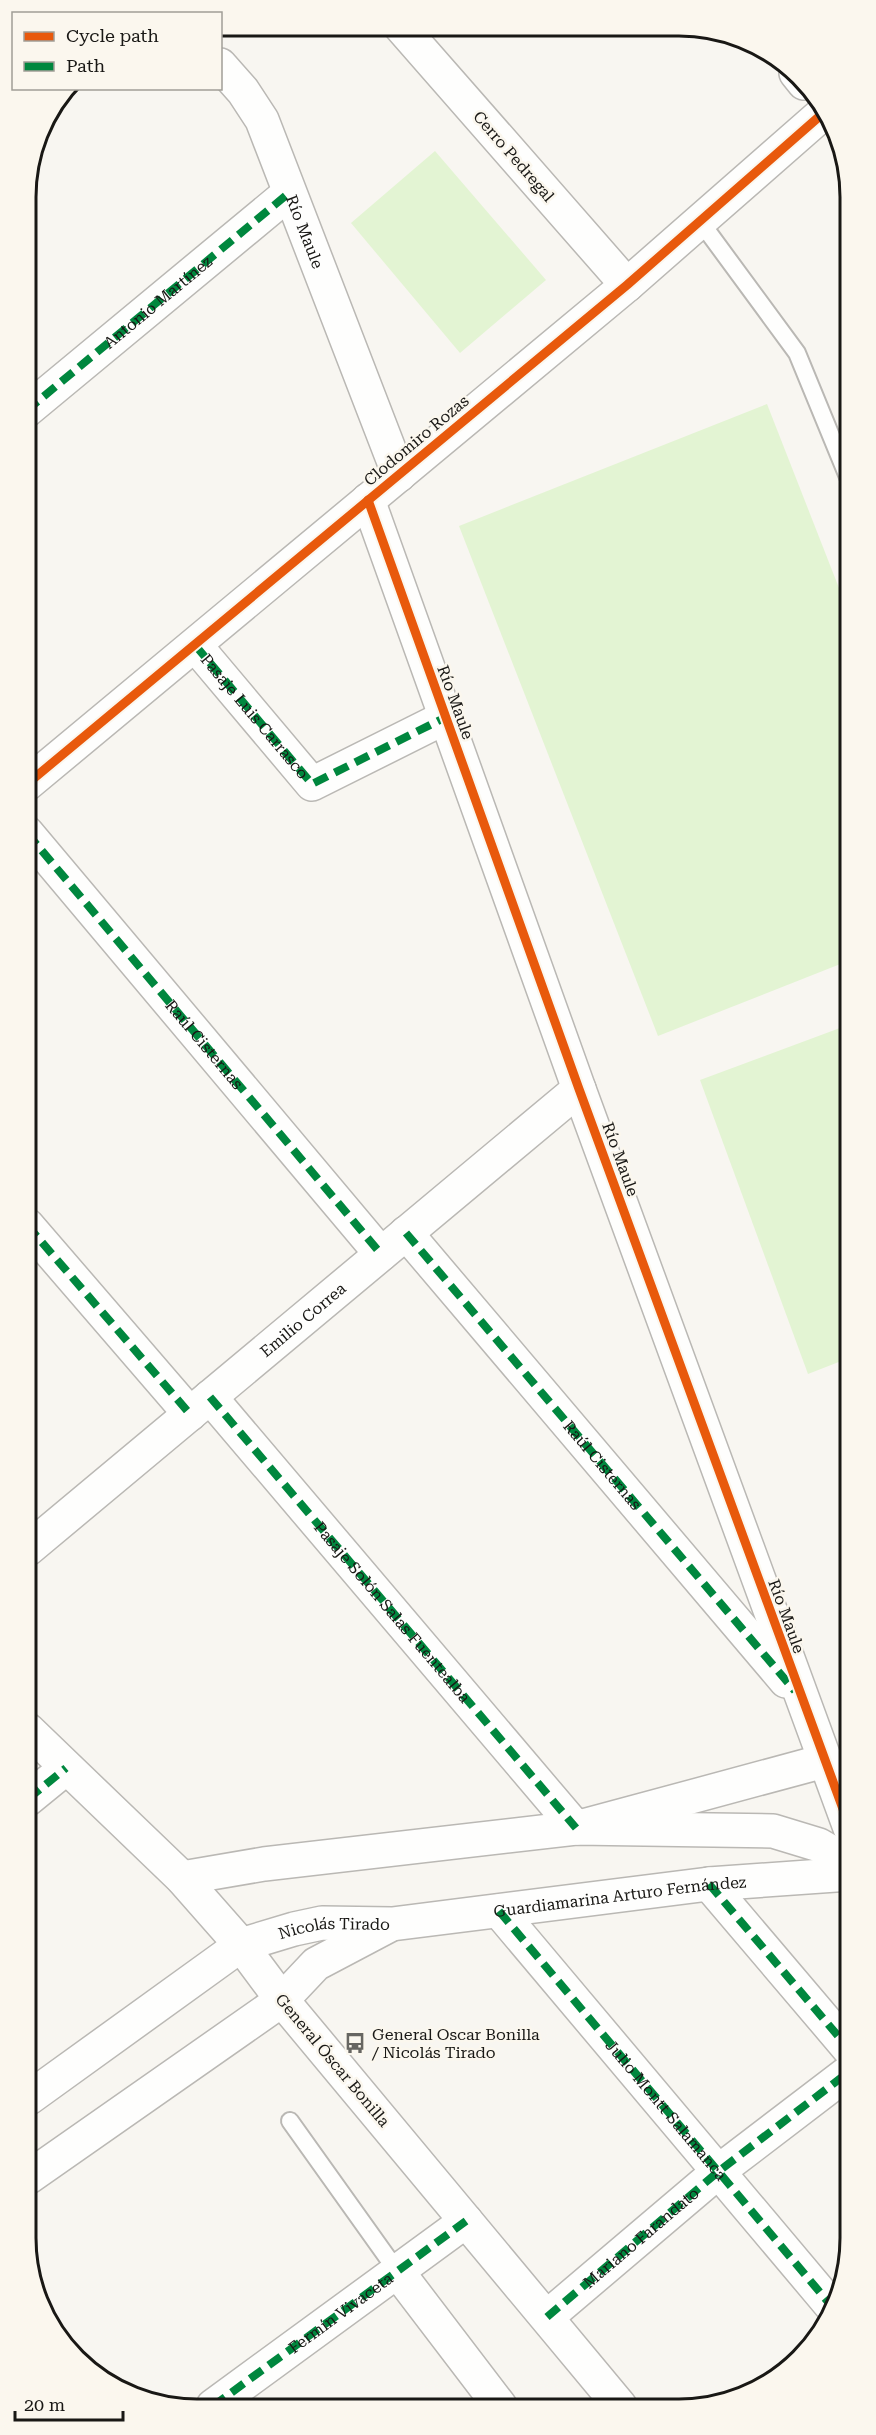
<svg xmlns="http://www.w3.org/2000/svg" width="876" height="2435" viewBox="0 0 876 2435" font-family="'Roboto Serif',serif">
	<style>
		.green { fill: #e3f4d3 }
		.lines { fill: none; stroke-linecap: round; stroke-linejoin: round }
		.service-casing { stroke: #bab8b4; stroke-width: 20 }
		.minor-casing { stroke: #bab8b4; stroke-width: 36 }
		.tertiary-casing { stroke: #bab8b4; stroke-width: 36 }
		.secondary-casing { stroke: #bab8b4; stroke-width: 36 }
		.service { stroke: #fefefd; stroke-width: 16 }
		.minor { stroke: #fefefd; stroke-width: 33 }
		.tertiary { stroke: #fefefd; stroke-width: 33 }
		.secondary { stroke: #fefefd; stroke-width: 33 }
		.quiet { stroke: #00873e; stroke-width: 8; stroke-dasharray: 15 8; stroke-linecap: butt }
		.cycleway-casing { stroke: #fbf7ee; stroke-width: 13 }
		.cycleway { stroke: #e8590c; stroke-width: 9 }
		.labels { text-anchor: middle; stroke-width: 5; stroke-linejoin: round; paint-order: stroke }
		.street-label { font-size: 16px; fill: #191815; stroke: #fbf7ee }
		.poi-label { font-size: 16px; fill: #191815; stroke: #fbf7ee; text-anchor: start }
		.rim { fill: none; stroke: #191815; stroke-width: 3 }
	</style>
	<rect width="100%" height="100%" fill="#f8f6f1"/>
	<g class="green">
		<polygon points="435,151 546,280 460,353 351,223"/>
		<polygon points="767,404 848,611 848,961 658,1036 459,526"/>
		<polygon points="848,1025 849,1358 808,1374 700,1080"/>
	</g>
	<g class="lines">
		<defs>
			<g id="service">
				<polyline points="700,221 797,353 848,477"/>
				<polyline points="290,2121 397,2271"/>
			</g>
			<g id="minor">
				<path id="s1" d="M220,65L243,91L262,120L399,475"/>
				<polyline points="796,73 804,83"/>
				<polyline points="627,285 821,115"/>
				<path id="s2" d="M26,411L289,193"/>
				<polyline points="368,500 579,1089 850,1828"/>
				<polyline points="195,645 312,784 446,717"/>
				<polyline points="27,833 381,1254"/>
				<polyline points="27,1225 190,1414"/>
				<path id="s3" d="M406,1233L786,1681"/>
				<path id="s4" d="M210,1397L576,1828L824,1761"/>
				<path id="s5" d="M28,1549L579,1089"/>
				<polyline points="28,1799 66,1768"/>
				<polyline points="709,1884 850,2050"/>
				<path id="s6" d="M499,1911L834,2309"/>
				<polyline points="397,2271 500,2406"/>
				<path id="s7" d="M547,2317L719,2171L850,2071"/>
				<path id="s8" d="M213,2406L466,2221"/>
			</g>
			<g id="tertiary">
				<polyline points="27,784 627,285 401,27"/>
				<polyline points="282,2000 620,2406"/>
			</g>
			<g id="secondary">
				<polyline points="28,1730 182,1878 241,1945 282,2000"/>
				<polyline points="182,1878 264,1864 576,1828 773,1831 819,1845 850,1863"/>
				<path id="s9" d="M29,2098L241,1945L294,1929L322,1923L392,1924L709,1884L850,1874"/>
				<polyline points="29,2177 282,2000 316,1964 388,1926"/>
			</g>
		</defs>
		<use href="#service" class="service-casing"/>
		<use href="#minor" class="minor-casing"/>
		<use href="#tertiary" class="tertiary-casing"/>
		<use href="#secondary" class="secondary-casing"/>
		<use href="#service" class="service"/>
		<use href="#minor" class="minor"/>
		<use href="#tertiary" class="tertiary"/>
		<use href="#secondary" class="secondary"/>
		<g class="quiet">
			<polyline points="796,73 804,83"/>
			<polyline points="26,411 289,193"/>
			<path id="s10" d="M195,645L312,784L446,717"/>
			<path id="s11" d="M27,833L381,1254"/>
			<polyline points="27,1225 190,1414"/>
			<polyline points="406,1233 795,1691"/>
			<polyline points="210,1397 576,1828"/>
			<polyline points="28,1799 66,1768"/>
			<polyline points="709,1884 850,2050"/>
			<polyline points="499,1911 834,2309"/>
			<polyline points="547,2317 719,2171 850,2071"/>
			<polyline points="213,2406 466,2221"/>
		</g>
		<defs>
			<g id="cycleway">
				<polyline points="368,500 579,1089 850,1828"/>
				<polyline points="27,784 627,285 821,115"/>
			</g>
		</defs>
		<use href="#cycleway" class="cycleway-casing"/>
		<use href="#cycleway" class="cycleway"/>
	</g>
	<defs>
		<symbol id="bus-bare" viewBox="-9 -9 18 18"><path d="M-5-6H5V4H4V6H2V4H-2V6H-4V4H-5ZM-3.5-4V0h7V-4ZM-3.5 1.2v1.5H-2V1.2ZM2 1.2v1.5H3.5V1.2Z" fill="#676662" stroke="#fbf7ee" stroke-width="2.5" paint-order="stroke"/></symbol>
	</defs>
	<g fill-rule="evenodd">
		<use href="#bus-bare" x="340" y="2028" width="30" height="30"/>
	</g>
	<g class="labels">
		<g class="street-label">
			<text transform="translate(514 156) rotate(49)" y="6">Cerro Pedregal</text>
			<text dy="6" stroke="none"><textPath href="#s1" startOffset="189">Río Maule</textPath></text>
			<text dy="6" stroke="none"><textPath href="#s2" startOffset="171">Antonio Martínez</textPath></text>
			<text transform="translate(416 440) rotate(-40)" y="6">Clodomiro Rozas</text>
			<text transform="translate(456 702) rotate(70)" y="6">Río Maule</text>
			<text dy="6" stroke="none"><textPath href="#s10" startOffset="93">Pasaje Luis Carrasco</textPath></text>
			<text dy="6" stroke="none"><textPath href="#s11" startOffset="276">Raúl Cisternas</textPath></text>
			<text transform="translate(621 1159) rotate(70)" y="6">Río Maule</text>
			<text dy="6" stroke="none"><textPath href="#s5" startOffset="358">Emilio Correa</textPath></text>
			<text dy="6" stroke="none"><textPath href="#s3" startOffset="304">Raúl Cisternas</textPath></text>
			<text dy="6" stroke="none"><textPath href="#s4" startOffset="282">Pasaje Solón Salas Fuentealba</textPath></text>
			<text transform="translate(787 1616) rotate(70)" y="6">Río Maule</text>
			<text dy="6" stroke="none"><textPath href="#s9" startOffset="645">Guardiamarina Arturo Fernández</textPath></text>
			<text dy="6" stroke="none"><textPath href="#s9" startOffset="357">Nicolás Tirado</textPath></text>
			<text transform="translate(333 2060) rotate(50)" y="6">General Óscar Bonilla</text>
			<text dy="6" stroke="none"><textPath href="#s6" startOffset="260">Julio Montt Salamanca</textPath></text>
			<text dy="6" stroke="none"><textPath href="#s7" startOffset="123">Mariano Farandato</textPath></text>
			<text dy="6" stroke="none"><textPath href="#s8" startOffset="158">Fermín Vivaceta</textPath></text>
		</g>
		<g class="poi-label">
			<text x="372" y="2040">General Oscar Bonilla<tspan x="372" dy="18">/ Nicolás Tirado</tspan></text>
		</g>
	</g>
	<path d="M0 0H876V2435H0ZM197 36H679A161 161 0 0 1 840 197V2238A161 161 0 0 1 679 2399H197A161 161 0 0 1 36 2238V197A161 161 0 0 1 197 36Z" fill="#fbf7ee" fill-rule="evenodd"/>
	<path class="rim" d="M197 36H679A161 161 0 0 1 840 197V2238A161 161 0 0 1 679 2399H197A161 161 0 0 1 36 2238V197A161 161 0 0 1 197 36Z"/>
	<rect x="12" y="12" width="210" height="78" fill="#fbf7ee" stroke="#a19e97" stroke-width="1.5"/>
	<rect x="24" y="32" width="30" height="9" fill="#e8590c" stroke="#a19e97" stroke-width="1.5"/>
	<text x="66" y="42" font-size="18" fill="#191815">Cycle path</text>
	<rect x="24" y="62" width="30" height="9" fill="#00873e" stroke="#a19e97" stroke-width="1.5"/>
	<text x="66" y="72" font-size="18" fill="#191815">Path</text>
	<path d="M15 2411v9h108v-9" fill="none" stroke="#191815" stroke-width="3"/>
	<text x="24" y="2411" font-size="18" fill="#191815" stroke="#fbf7ee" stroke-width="4.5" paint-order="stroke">20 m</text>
</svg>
